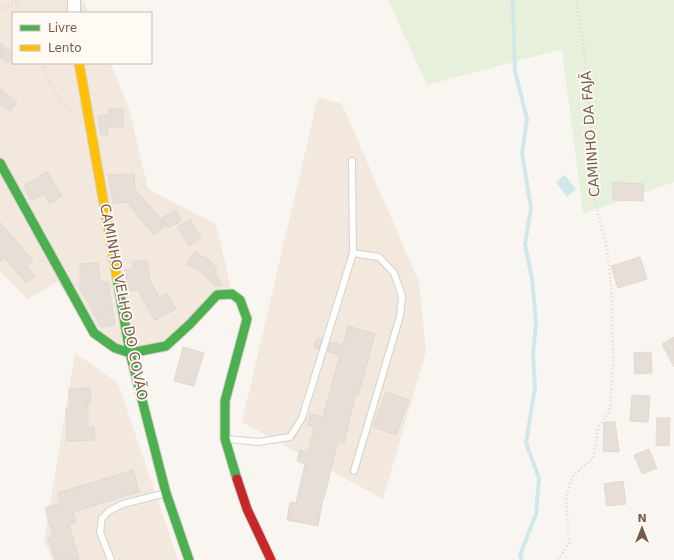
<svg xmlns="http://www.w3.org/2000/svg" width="674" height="560" viewBox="0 0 674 560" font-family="'DejaVu Sans',sans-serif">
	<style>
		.residential { fill: #f2e8de }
		.green { fill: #e7f0db }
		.water { fill: #d0e8ea }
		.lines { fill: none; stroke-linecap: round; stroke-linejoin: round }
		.stream { stroke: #d0e8ea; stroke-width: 4 }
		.building { fill: #e6ded7; stroke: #e2d8d2 }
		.lane-casing { stroke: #d7d1cb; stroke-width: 8 }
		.street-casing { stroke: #d7d1cb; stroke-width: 14 }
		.fast-casing { stroke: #d9d2cb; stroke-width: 11 }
		.slow-casing { stroke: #d9d2cb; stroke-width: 11 }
		.jam-casing { stroke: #d9d2cb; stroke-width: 11 }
		.path { stroke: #dcd5d0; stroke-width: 2.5; stroke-dasharray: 1 3; stroke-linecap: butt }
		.lane { stroke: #fefefd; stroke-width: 6 }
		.street { stroke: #fefefd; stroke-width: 12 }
		.fast { stroke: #4caf50; stroke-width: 9 }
		.slow { stroke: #ffc107; stroke-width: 9 }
		.jam { stroke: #c62828; stroke-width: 9 }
		.labels { text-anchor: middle; stroke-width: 3.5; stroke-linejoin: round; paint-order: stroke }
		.street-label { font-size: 14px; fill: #7a5c4d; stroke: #fffaf3 }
	</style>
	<rect width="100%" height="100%" fill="#f9f5f0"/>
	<g class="residential">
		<polygon points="0,0 83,0 89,13 13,13 13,63 110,63 128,105 148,189 216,224 231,288 180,332 148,349 125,353 93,325 57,282 28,299 1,272 0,272"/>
		<polygon points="318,97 342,104 419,282 426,351 383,499 242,422"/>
		<polygon points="75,353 118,383 178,560 53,560 44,541"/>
	</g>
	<polygon class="green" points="388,0 674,0 674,182 583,214 562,49 427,85"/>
	<polygon class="water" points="565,175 576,189 567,197 556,182"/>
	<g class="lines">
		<polyline class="stream" points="512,0 513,5 515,71 527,119 522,153 531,208 525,244 532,279 536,322 533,354 535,387 526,443 539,478 536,514 520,555 522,560"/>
	</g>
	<g class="building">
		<polygon points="0,43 13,53 13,57 8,63 0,57"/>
		<polygon points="0,89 17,102 10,111 0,104"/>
		<polygon points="109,109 123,109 123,127 107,127 108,134 101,135 98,116 109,115"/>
		<polygon points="47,172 62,196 50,204 44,194 31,200 24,186"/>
		<polygon points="134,174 135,189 166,225 154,235 127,202 113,203 108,175"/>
		<polygon points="613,182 644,184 643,201 613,200"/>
		<polygon points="176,210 181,221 168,228 162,218"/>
		<polygon points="190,219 201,238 189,246 178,227"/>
		<polygon points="0,222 33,261 27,266 35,276 26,283 5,258 0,262"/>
		<polygon points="195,252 209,260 217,269 215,272 222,285 215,286 202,273 187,264"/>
		<polygon points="640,257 647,279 618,288 611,266"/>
		<polygon points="147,260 150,281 159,297 167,293 176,309 155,320 138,290 129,291 125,270 133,269 132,262"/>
		<polygon points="98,263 100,282 108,282 115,325 101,327 80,288 80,264"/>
		<polygon points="348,326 375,334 358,396 355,396 344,443 338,441 324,498 323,498 318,526 287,520 290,502 296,503 305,464 297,461 300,450 308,453 314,427 308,425 310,414 323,417 340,355 327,351 330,342 343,345"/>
		<polygon points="674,337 674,367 662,344"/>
		<polygon points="317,338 322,339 319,349 314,347"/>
		<polygon points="183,347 204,353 194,386 174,381"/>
		<polygon points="651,352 652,373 635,374 634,353"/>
		<polygon points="90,388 91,403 88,403 88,427 94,427 95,440 67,441 66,408 70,408 69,389"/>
		<polygon points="386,392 409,400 396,435 373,427"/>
		<polygon points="632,395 650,396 648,422 630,421"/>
		<polygon points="657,418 670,418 669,446 656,445"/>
		<polygon points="604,422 615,422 619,452 603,451"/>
		<polygon points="649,449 657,468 642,474 634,455"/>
		<polygon points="133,470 139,492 73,512 76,522 69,524 79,560 55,560 48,538 53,537 45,508 61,503 58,493"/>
		<polygon points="623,481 626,504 607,506 604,484"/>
	</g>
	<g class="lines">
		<defs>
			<g id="lane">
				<polyline points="353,253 379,257 394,273 402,296 400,316 354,471"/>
				<polyline points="227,439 258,442 290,437 302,418 353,253 352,161"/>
				<polyline points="111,560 100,532 102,518 109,511 123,504 166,493"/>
			</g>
			<polyline id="street" points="74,0 74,13"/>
			<g id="fast">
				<polyline points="0,163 94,333 115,348 130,353 166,346 190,324 217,295 232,294 240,300 247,319 225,401 225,439 237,479"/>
				<polyline points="117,278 130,353 166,493 189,560"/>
			</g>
			<polyline id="slow" points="79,63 117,278"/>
			<polyline id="jam" points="237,479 247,509 271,560"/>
		</defs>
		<use href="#lane" class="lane-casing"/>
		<use href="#street" class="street-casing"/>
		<use href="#fast" class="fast-casing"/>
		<use href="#slow" class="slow-casing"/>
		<use href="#jam" class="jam-casing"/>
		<g class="path">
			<polyline points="16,0 21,13"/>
			<polyline points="0,9 18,4"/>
			<polyline points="40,63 59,100 72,113"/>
			<polyline points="558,560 569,543 566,498 572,477 593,458 598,428 610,410 613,361 612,297 607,248 591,186 591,128 583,44 576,0"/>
		</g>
		<use href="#lane" class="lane"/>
		<use href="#street" class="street"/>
		<use href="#fast" class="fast"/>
		<use href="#slow" class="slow"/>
		<use href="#jam" class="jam"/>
	</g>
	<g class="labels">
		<g class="street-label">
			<text transform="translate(590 134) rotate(-94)" y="5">CAMINHO DA FAJÃ</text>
			<text transform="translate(124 302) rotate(79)" y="5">CAMINHO VELHO DO COVÃO</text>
		</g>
	</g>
	<rect x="12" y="12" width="140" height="52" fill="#fffaf3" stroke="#cabbb1"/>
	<rect x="20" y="25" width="20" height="6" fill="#4caf50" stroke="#cabbb1"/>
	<text x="48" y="32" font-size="12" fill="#7a5c4d">Livre</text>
	<rect x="20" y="45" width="20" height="6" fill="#ffc107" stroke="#cabbb1"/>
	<text x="48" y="52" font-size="12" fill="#7a5c4d">Lento</text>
	<g transform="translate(642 528)" stroke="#fffaf3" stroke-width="3" paint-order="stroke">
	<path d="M0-3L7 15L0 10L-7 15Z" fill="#7a5c4d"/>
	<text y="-6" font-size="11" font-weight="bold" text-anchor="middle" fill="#7a5c4d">N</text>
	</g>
</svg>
